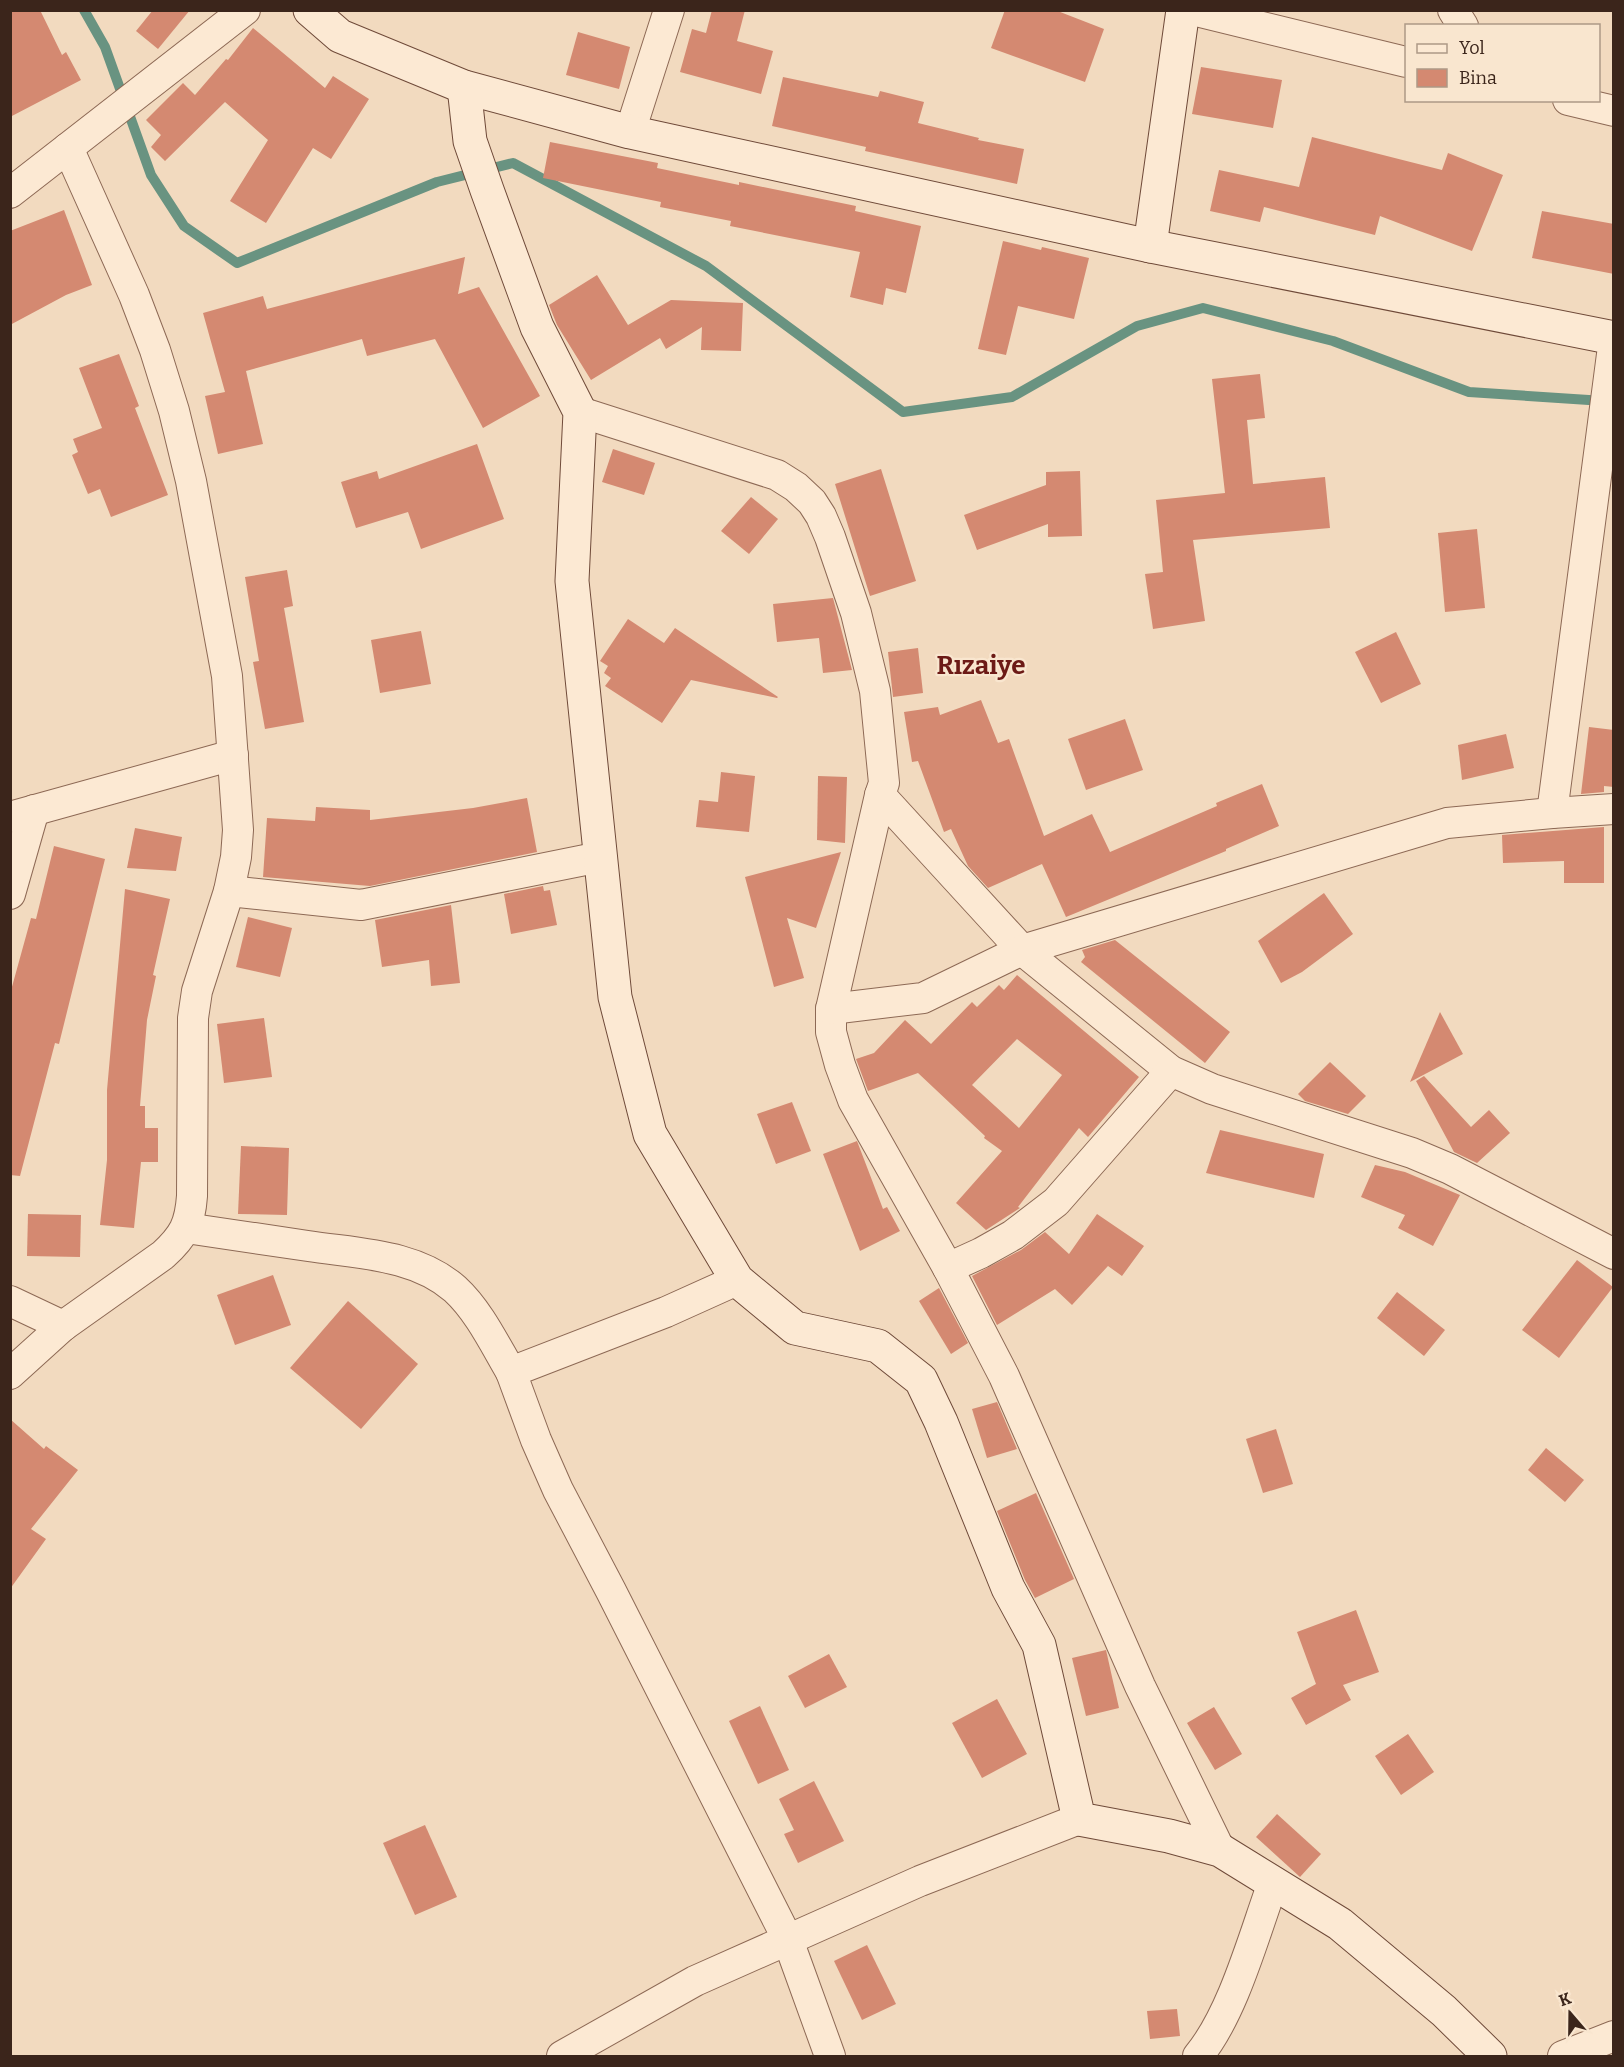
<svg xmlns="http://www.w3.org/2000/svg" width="1624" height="2067" viewBox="0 0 1624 2067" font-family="Bitter,serif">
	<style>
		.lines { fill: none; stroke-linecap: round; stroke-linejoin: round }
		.stream { stroke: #699381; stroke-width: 10 }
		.building { fill: #d48971; fill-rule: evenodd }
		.street-casing { stroke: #8d6955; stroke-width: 32 }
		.secondary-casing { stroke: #6f4a39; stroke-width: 35 }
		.street { stroke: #fce9d3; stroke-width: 30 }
		.secondary { stroke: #fce9d3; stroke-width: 33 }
		.labels { text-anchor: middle; stroke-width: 4.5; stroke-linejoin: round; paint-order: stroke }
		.district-label { font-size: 26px; font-weight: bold; fill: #6c1a16; stroke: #f9e6cf }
	</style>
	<rect width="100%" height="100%" fill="#f2dabf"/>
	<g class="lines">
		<polyline class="stream" points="84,10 105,47 151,175 184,226 237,263 437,182 513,163 706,266 903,412 1012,397 1137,326 1203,308 1333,341 1469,392 1604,401"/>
	</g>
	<g class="building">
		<polygon points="10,10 40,10 62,55 66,52 81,80 10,117"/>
		<polygon points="153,10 190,10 158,49 136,31"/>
		<polygon points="712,10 745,10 737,41 773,51 761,94 680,72 692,29 706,33"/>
		<polygon points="1005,10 1055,10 1104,29 1085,82 991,48"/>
		<polygon points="253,28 325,88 333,76 369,99 331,159 313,148 266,223 230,201 268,140 225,102 165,161 151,147 161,135 146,120 183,83 195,95 226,59 228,60"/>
		<polygon points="578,32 630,47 619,89 566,75"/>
		<polygon points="1201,67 1282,80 1273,128 1192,114"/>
		<polygon points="783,77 878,97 880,91 924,102 918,123 979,138 978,140 1024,149 1017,184 865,151 866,147 772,126"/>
		<polygon points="1312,137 1442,170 1448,153 1503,175 1472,251 1380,216 1375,235 1264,207 1260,222 1210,211 1219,170 1299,187"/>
		<polygon points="550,142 658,163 657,168 739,185 739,182 856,206 855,211 921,226 906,293 886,288 883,305 850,297 860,252 730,226 731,221 660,207 661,202 543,178"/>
		<polygon points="64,210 92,285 66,295 10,325 10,231"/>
		<polygon points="1542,211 1614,224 1614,274 1532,258"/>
		<polygon points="1003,241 1041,250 1042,247 1089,258 1074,319 1018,306 1006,355 978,349"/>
		<polygon points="465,257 458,294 479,287 540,396 483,428 435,339 367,356 362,339 246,371 263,444 218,454 205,396 225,392 203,313 263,296 267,309"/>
		<polygon points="597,275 628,325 671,300 743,303 741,351 701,350 702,327 666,349 660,338 591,380 557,325 549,305"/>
		<polygon points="119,354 139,406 135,408 168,495 111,517 100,489 88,494 72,455 78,452 73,439 102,428 79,368"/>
		<polygon points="1260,374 1265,418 1247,420 1253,484 1325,477 1330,528 1193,540 1205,621 1153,629 1145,574 1163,572 1156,500 1225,493 1212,379"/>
		<polygon points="477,444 504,519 421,549 408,512 356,528 341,482 377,471 379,479"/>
		<polygon points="613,449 655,463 644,495 602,482"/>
		<polygon points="881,469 916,581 870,596 835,484"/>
		<polygon points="1080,471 1082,536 1048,537 1048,524 977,550 964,515 1046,485 1046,472"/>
		<polygon points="751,497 778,519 749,554 721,531"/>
		<polygon points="1477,529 1485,608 1445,612 1438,533"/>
		<polygon points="287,570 293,606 284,608 304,722 265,729 253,662 259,661 245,577"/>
		<polygon points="833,598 852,670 823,673 819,638 777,642 773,604"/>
		<polygon points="628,619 664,643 675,628 778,697 777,698 691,680 662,723 605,686 611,678 604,673 608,666 600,661"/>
		<polygon points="421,631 431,684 380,693 371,640"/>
		<polygon points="1396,632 1421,684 1381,703 1355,652"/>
		<polygon points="918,648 923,693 893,697 888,652"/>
		<polygon points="981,700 998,743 1009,739 1044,836 1092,814 1110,852 1217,806 1216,803 1262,784 1279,826 1226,849 1226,851 1066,917 1042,864 988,888 968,866 951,829 944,832 918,761 912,762 904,712 938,707 940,715"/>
		<polygon points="1125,719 1143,770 1086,790 1068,739"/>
		<polygon points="1589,727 1614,730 1614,787 1604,786 1604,792 1581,794"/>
		<polygon points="1506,734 1514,768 1462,780 1458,745"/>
		<polygon points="721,772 755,776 749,832 696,827 699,800 718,802"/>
		<polygon points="818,776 847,777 845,843 817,840"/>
		<polygon points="527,798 537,852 370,886 263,877 267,818 315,821 316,807 370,810 370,820 473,808"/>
		<polygon points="1604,827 1604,883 1564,883 1564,861 1503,863 1502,835"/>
		<polygon points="135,828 182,837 176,871 127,868"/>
		<polygon points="54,846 105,859 59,1044 55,1043 20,1176 10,1175 10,994 31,918 36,919"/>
		<polygon points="841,852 816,928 787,918 804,978 774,987 745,877"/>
		<polygon points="543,886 544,891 550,890 557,925 511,934 504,894"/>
		<polygon points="125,889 170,899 153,975 156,976 147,1020 140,1106 145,1106 145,1128 158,1128 158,1162 141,1162 134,1228 100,1225 107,1160 107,1090"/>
		<polygon points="1324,893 1353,934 1302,972 1281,983 1258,941"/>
		<polygon points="451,905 460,983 431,986 429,960 382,967 375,920"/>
		<polygon points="248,917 292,928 280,977 236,967"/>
		<polygon points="1115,940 1230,1032 1205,1063 1081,962 1085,957 1082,950"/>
		<path d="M1017,975L1139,1077L1088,1137L1079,1128L1018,1207L1020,1208L986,1230L956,1203L1002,1151L984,1138L985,1136L918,1073L868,1091L856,1059L874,1053L905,1020L931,1044L972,1002L977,1007L999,985L1004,990ZM1017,1039L1062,1075L1019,1128L972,1085Z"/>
		<polygon points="1440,1012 1463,1054 1410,1082"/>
		<polygon points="264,1018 272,1077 224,1083 217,1024"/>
		<polygon points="1330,1062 1366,1096 1348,1114 1305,1101 1298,1094"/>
		<polygon points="1424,1076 1471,1127 1489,1110 1510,1133 1477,1163 1454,1152 1416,1081"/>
		<polygon points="792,1102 811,1151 776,1164 757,1114"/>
		<polygon points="1220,1130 1324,1154 1314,1198 1206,1173"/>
		<polygon points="857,1141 883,1209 887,1207 900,1231 860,1251 823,1154"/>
		<polygon points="241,1146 289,1148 287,1215 238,1214"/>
		<polygon points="1375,1165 1405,1172 1460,1195 1433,1246 1398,1228 1405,1215 1361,1197"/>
		<polygon points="28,1214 81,1215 80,1257 27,1256"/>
		<polygon points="1097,1214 1144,1246 1122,1276 1108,1266 1072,1305 1055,1289 997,1325 972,1276 1021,1250 1045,1232 1069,1254"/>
		<polygon points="1577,1260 1613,1287 1559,1358 1522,1330"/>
		<polygon points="273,1275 291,1325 235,1345 217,1295"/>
		<polygon points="939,1288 968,1343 951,1354 919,1301"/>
		<polygon points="1397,1292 1445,1330 1424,1356 1377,1318"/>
		<polygon points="348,1301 418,1364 361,1429 290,1368"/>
		<polygon points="997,1402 1017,1449 987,1458 972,1409"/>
		<polygon points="10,1419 44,1449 46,1446 78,1470 31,1529 46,1539 10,1589"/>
		<polygon points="1276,1429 1293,1484 1263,1493 1246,1439"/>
		<polygon points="1546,1448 1584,1480 1565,1502 1528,1470"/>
		<polygon points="1036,1493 1074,1579 1035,1598 1025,1580 997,1511"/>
		<polygon points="1356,1610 1379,1672 1343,1685 1351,1700 1306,1725 1291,1698 1316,1684 1297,1632"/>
		<polygon points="1106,1650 1119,1708 1086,1716 1072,1658"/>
		<polygon points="829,1654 847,1687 805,1708 788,1676"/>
		<polygon points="997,1699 1027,1754 982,1778 952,1723"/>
		<polygon points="760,1706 789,1770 758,1784 729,1721"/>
		<polygon points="1214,1707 1242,1754 1215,1770 1187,1723"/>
		<polygon points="1408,1734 1434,1772 1401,1795 1375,1756"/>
		<polygon points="814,1781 844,1841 798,1863 784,1834 794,1830 779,1799"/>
		<polygon points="1277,1814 1321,1854 1300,1877 1256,1837"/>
		<polygon points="425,1825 457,1897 415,1915 383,1843"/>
		<polygon points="867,1945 896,2004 862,2020 834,1961"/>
		<polygon points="1177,2009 1180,2036 1150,2039 1147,2011"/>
	</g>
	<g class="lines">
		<defs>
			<g id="street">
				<polyline points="1192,10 1406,62"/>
				<polyline points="1453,10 1463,26"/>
				<polyline points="1568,100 1614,111"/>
				<polyline points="630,132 669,10"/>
				<polyline points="10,193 245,10"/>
				<polyline points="580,412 777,475 796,487 812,502 821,516 830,537 856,613 875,691 884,783 880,795 831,1009 831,1032 840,1065 853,1100 948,1268 1004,1376 1140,1686 1220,1850"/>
				<polyline points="880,795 1022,950 1171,1071 1212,1089 1412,1153 1450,1169 1614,1254"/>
				<polyline points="1552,813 1614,339"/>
				<polyline points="10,817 233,755"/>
				<polyline points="229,891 361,905 600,857"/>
				<polyline points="10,894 34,810"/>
				<polyline points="831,1009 923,998 1022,950 1447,823 1552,813 1614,809"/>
				<path d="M186,1228C227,1234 268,1240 308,1246C359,1254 415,1254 455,1289C479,1311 495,1345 511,1372"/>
				<polyline points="948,1268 981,1253 1013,1235 1056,1202 1171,1071"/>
				<polyline points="737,1280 666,1312 511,1372 536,1440 558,1490 611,1591 788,1940 830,2056"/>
				<polyline points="10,1301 63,1326"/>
				<path d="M10,1374L63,1326L163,1255C184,1236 190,1224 192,1196L193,1018L197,991L229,891L236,857L238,830L227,676L191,481L174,411L155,350L134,295L68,148"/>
				<polyline points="562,2056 695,1981 920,1881 1079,1819"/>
				<path d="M1198,2056C1233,2014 1254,1935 1273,1883"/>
				<polyline points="1563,2056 1614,2036"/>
			</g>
			<g id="secondary">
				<polyline points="310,10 340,36 464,87 630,132 1150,246 1614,338"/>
				<polyline points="464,87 470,141 487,190 537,327 580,412 572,581 615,997 650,1134 737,1280 795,1328 878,1346 921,1380 941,1422 1008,1588 1039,1645 1079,1819 1169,1836 1220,1850 1340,1924 1444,2011 1490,2056"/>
				<polyline points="1150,246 1183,10"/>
			</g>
		</defs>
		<use href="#street" class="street-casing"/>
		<use href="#secondary" class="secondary-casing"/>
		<use href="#street" class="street"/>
		<use href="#secondary" class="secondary"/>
	</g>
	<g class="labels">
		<g class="district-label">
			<text x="981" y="674">Rızaiye</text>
		</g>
	</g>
	<rect width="1624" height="2067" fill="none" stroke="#3b251b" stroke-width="24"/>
	<rect x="1405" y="24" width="195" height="78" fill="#f9e6cf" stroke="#ad9987" stroke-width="1.5"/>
	<rect x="1417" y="44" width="30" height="9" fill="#fce9d3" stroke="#ad9987" stroke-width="1.5"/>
	<text x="1459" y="54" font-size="18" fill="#3b251b">Yol</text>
	<rect x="1417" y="69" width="30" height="18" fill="#d48971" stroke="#ad9987" stroke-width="1.5"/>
	<text x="1459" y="84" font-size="18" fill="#3b251b">Bina</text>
	<g transform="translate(1570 2013) rotate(340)" stroke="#f9e6cf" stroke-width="4.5" paint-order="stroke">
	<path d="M0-4.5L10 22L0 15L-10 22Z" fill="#3b251b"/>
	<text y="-9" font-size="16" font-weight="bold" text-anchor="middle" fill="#3b251b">K</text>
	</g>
</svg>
